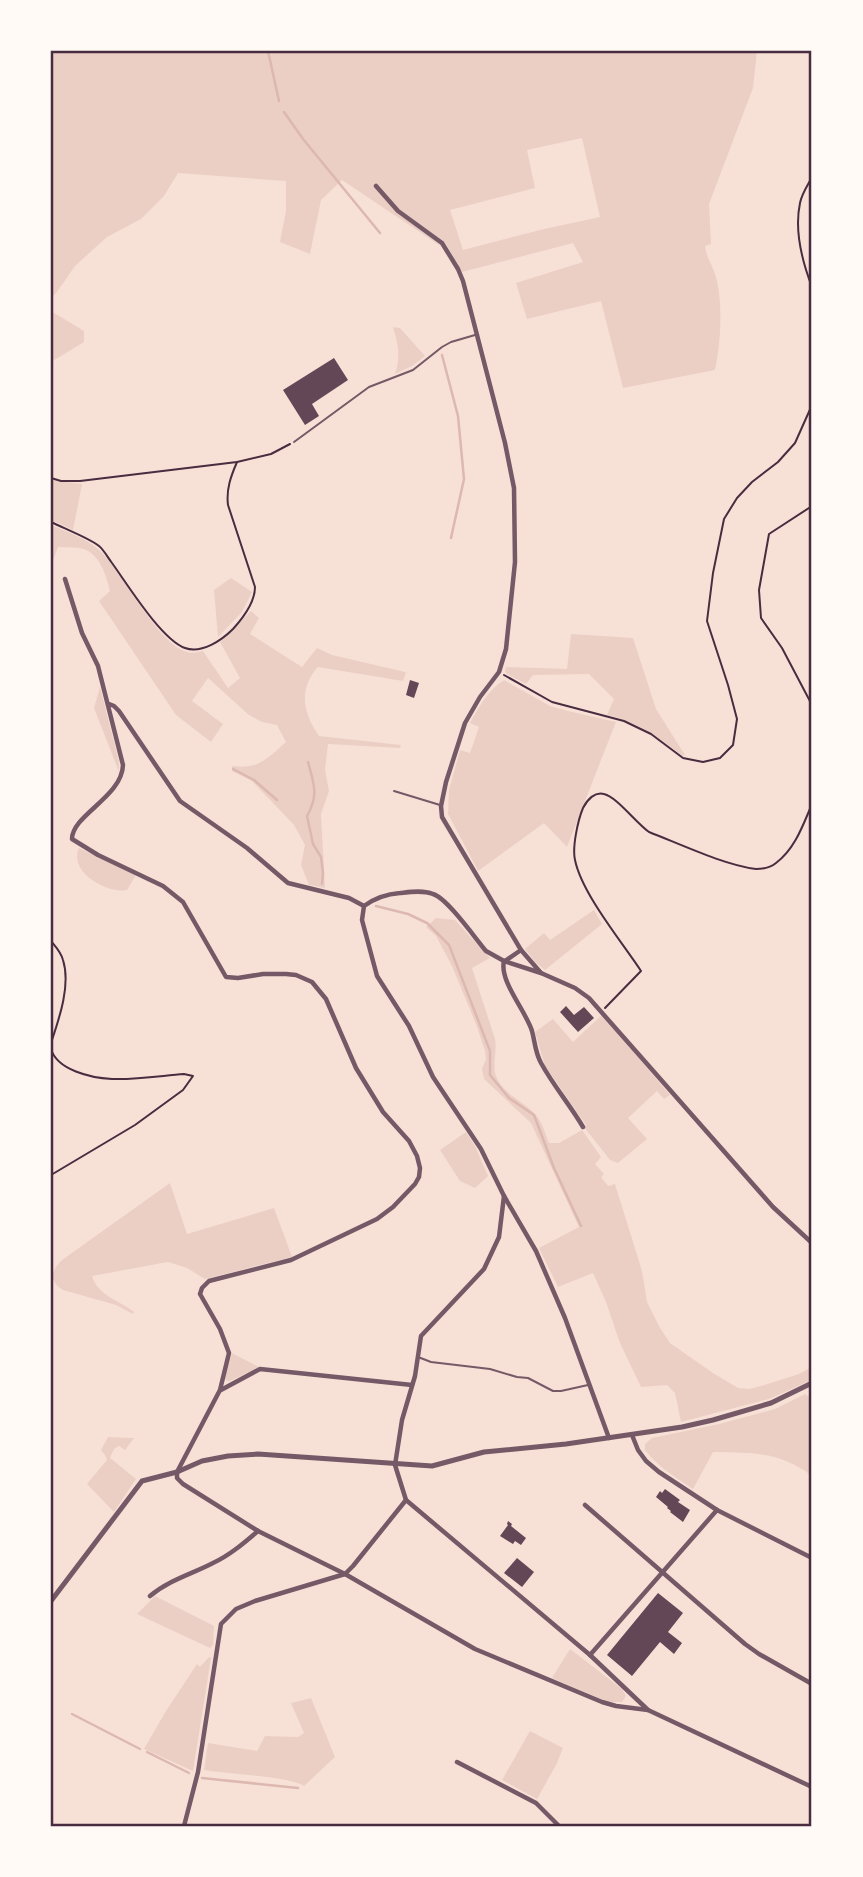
<svg xmlns="http://www.w3.org/2000/svg" width="863" height="1877" viewBox="0 0 863 1877" font-family="'Fira Sans Condensed',sans-serif">
	<style>
		.green { fill: #ebcfc5; fill-rule: evenodd }
		.lines { fill: none; stroke-linecap: round; stroke-linejoin: round }
		.stream { stroke: #dcb8b0; stroke-width: 2.5 }
		.building { fill: #644757 }
		.path { stroke: #4a2c40; stroke-width: 2 }
		.service { stroke: #755966; stroke-width: 2 }
		.minor { stroke: #755966; stroke-width: 4.5 }
		.tertiary { stroke: #755966; stroke-width: 5 }
		.neatline { fill: none; stroke: #4a2c40; stroke-width: 2.5 }
	</style>
	<rect width="100%" height="100%" fill="#f7e1d7"/>
	<g class="green">
		<path d="M51,51H757L753,88L709,204L711,244L705,246C706,257 713,266 716,277C723,304 721,342 715,370L623,388L601,301L527,319L516,283L583,262L573,243L462,272L445,242L439,245L342,180L321,200L310,254L280,242L286,211V181L178,173L164,196L141,219L107,237L75,266L57,292L51,298ZM582,138L600,217L544,229L463,250L450,210L535,188L527,150Z"/>
		<polygon points="51,311 84,331 84,342 51,362"/>
		<path d="M393,327L400,328L425,356L412,366L395,374C401,358 398,343 393,327Z"/>
		<polygon points="51,480 82,484 73,530 51,520"/>
		<path d="M51,525C67,532 86,538 99,550C124,572 156,643 187,652C192,654 198,652 203,651L228,688L240,678L220,642L251,611L259,618L250,634L302,667L317,648L332,655L418,675L406,672L403,681L318,667C298,689 303,713 319,736L401,745L400,748L328,744L325,770L329,791L321,814L325,888L309,885L301,865L305,845L294,825L252,781L232,771V766C258,770 268,758 286,742L277,725L262,722L249,715L208,678L192,701L223,724L211,742L176,715L99,601L110,591C107,578 101,558 88,551C80,546 67,548 58,547L51,566Z"/>
		<polygon points="231,578 252,592 242,612 218,637 214,590"/>
		<path d="M571,634L633,638L656,709L685,755L683,756C659,738 636,721 607,715L614,699L589,674L533,675L526,684L507,674L505,672L506,667L567,669Z"/>
		<path d="M504,680L550,706L568,711L616,722L567,847L544,823L478,871L448,814L449,790L460,750L470,753L479,727L470,723C478,708 489,689 504,680Z"/>
		<polygon points="100,687 119,762 119,772 94,708"/>
		<path d="M79,848L136,875L127,890C107,894 68,872 79,848Z"/>
		<polygon points="594,910 602,924 545,970 536,963 525,949 544,933 550,940"/>
		<path d="M436,918L455,920L490,958L472,968L495,1039C497,1051 493,1063 495,1073C500,1092 521,1100 534,1113C542,1121 545,1133 549,1143H559L582,1130L601,1157L595,1164L604,1174L601,1177L608,1186L615,1184L642,1271L647,1302L660,1328L670,1343L713,1373L738,1388L749,1389L761,1386L799,1374L812,1367V1380L769,1399L681,1422L675,1393L667,1385L641,1387L620,1343L606,1302L593,1273L558,1287L539,1248L579,1227L531,1123L484,1079L482,1069L486,1059L485,1051L476,1024L452,966L436,936L426,927Z"/>
		<polygon points="602,1015 670,1095 664,1099 657,1091 628,1118 647,1139 618,1163 610,1160 584,1127 586,1125 545,1066 535,1032 553,1019 573,1042"/>
		<polygon points="466,1132 475,1146 488,1176 475,1188 460,1181 440,1150"/>
		<path d="M170,1183L187,1234L274,1208L292,1257L205,1279L187,1268L168,1262L92,1276C98,1296 119,1300 134,1312L133,1314L116,1305L63,1290C48,1281 51,1271 62,1260Z"/>
		<polygon points="232,1353 259,1367 230,1381 227,1381 225,1378"/>
		<path d="M805,1394L812,1399V1476C779,1451 753,1453 713,1452L693,1489C675,1477 658,1467 645,1450V1444L652,1438L719,1424L775,1409Z"/>
		<polygon points="108,1437 134,1438 125,1450 119,1446 114,1449 110,1458 136,1479 114,1512 87,1484 107,1460 105,1455 101,1450"/>
		<polygon points="155,1596 214,1626 213,1645 210,1648 137,1614"/>
		<polygon points="570,1649 622,1689 626,1696 622,1702 608,1702 552,1678"/>
		<polygon points="209,1657 211,1658 193,1771 144,1749 166,1711 197,1664 200,1667"/>
		<path d="M311,1698L335,1757L304,1786C289,1776 226,1774 204,1770L208,1743L257,1751L265,1736L298,1737L304,1733L291,1703Z"/>
		<polygon points="530,1731 563,1748 556,1765 537,1799 502,1780"/>
	</g>
	<g class="lines">
		<g class="stream">
			<polyline points="268,51 279,101"/>
			<polyline points="284,112 303,139 380,233"/>
			<polyline points="442,355 458,416 464,479 451,538"/>
			<path d="M308,762C314,784 319,795 307,816L313,844L321,857L323,873L322,884"/>
			<polyline points="233,769 254,780 277,800"/>
			<polyline points="376,906 408,914 427,923 449,945 490,1051 490,1075 509,1098 534,1115 554,1168 581,1226"/>
			<polyline points="72,1714 140,1749"/>
			<polyline points="147,1752 189,1773"/>
			<polyline points="202,1778 298,1788"/>
		</g>
	</g>
	<g class="building">
		<polygon points="334,358 348,380 312,404 319,416 305,425 283,390"/>
		<polygon points="410,680 419,683 414,698 406,695"/>
		<polygon points="566,1006 574,1015 584,1007 594,1018 578,1032 560,1012"/>
		<polygon points="665,1489 680,1500 678,1502 690,1510 683,1522 670,1512 671,1511 667,1508 668,1507 656,1497 660,1491 662,1493"/>
		<polygon points="508,1521 512,1524 511,1526 526,1538 521,1545 515,1541 513,1544 500,1536 508,1525 507,1524"/>
		<polygon points="517,1558 534,1572 522,1587 504,1573"/>
		<polygon points="658,1593 683,1613 668,1632 682,1643 674,1654 660,1642 632,1676 607,1655"/>
	</g>
	<g class="lines">
		<g class="path">
			<path d="M812,177C808,185 802,193 800,203C794,231 802,261 812,287"/>
			<polyline points="51,478 61,481 80,481 237,462 271,454 290,444"/>
			<polyline points="812,506 769,534 759,590 761,618 782,648 812,705"/>
			<path d="M51,522C63,528 89,538 99,546C104,550 108,558 112,563C128,585 161,639 185,648C202,654 222,640 233,629C243,618 255,603 255,587L228,505C226,489 231,476 237,462"/>
			<polyline points="504,675 552,702 624,721 651,734 683,758 703,762 720,758 733,745 737,719 728,685 707,621 713,573 724,519 737,498 752,482 778,462 795,443 812,405"/>
			<path d="M51,941C55,946 61,952 63,960C71,985 59,1019 51,1043"/>
			<path d="M605,1008L641,971C622,942 582,894 575,860C572,847 578,820 583,808C587,800 595,791 604,794C617,797 636,823 649,832C680,844 724,865 756,869C763,869 770,868 776,863C795,849 803,825 812,804"/>
			<path d="M51,1049C57,1070 91,1078 112,1079C135,1080 160,1076 184,1074L193,1076L183,1090L135,1125L51,1175"/>
		</g>
		<g class="service">
			<polyline points="294,442 369,387 413,370 442,347 451,342 475,335"/>
			<polyline points="394,791 440,805"/>
			<polyline points="418,1357 431,1362 490,1369 517,1377 528,1378 553,1391 561,1391 588,1385"/>
		</g>
		<g class="minor">
			<polyline points="376,186 398,211 442,243 458,269 463,281 505,443 514,488 515,562 506,649 499,672 480,697 465,723 446,782 441,806 442,817 521,950 541,973 575,988 589,998 773,1207 812,1243"/>
			<path d="M65,579L82,633L98,666L123,765C122,797 72,815 72,839L98,855L163,886L183,902L226,977L238,978L263,974H286L296,975L312,982L326,999L356,1068L383,1112L409,1141L417,1156L420,1168L419,1177L415,1184L393,1207L377,1219L291,1260L209,1281L202,1288L200,1294L220,1329L229,1353L220,1390L177,1472V1478L183,1484L258,1531L345,1574L475,1649L602,1702L616,1706L648,1710"/>
			<polyline points="109,704 114,706 119,711 180,801 247,848 288,883 349,898 364,906"/>
			<path d="M504,961C499,981 526,1011 532,1031C535,1042 535,1052 541,1063C553,1085 570,1105 583,1127"/>
			<polyline points="505,961 521,950"/>
			<path d="M541,973L504,961L486,951C475,938 447,898 433,894C423,890 410,892 400,893C386,894 375,898 364,906L362,920L377,976L409,1026L433,1077L481,1149L504,1196L536,1251L565,1318L609,1438"/>
			<polyline points="504,1196 499,1237 484,1269 421,1336 415,1376 402,1420 395,1465 406,1500 590,1655 648,1710 812,1787"/>
			<polyline points="221,1390 260,1369 412,1385"/>
			<polyline points="632,1435 638,1450 646,1461 659,1472 717,1510 812,1558"/>
			<polyline points="585,1505 745,1644 759,1654 812,1684"/>
			<path d="M150,1596C169,1580 192,1574 213,1563C230,1555 244,1543 258,1531"/>
			<polyline points="590,1655 717,1510"/>
			<polyline points="457,1762 536,1803 559,1826"/>
			<polyline points="184,1826 198,1772 221,1624 236,1609 255,1601 345,1574 353,1566 406,1500"/>
		</g>
		<polyline class="tertiary" points="51,1601 142,1481 177,1472 202,1461 228,1456 258,1454 432,1466 484,1452 566,1444 682,1427 713,1420 771,1403 812,1383"/>
	</g>
	<rect width="863" height="1877" fill="none" stroke="#fffaf5" stroke-width="105"/>
	<rect x="52" y="52" width="758" height="1773" class="neatline"/>
</svg>
